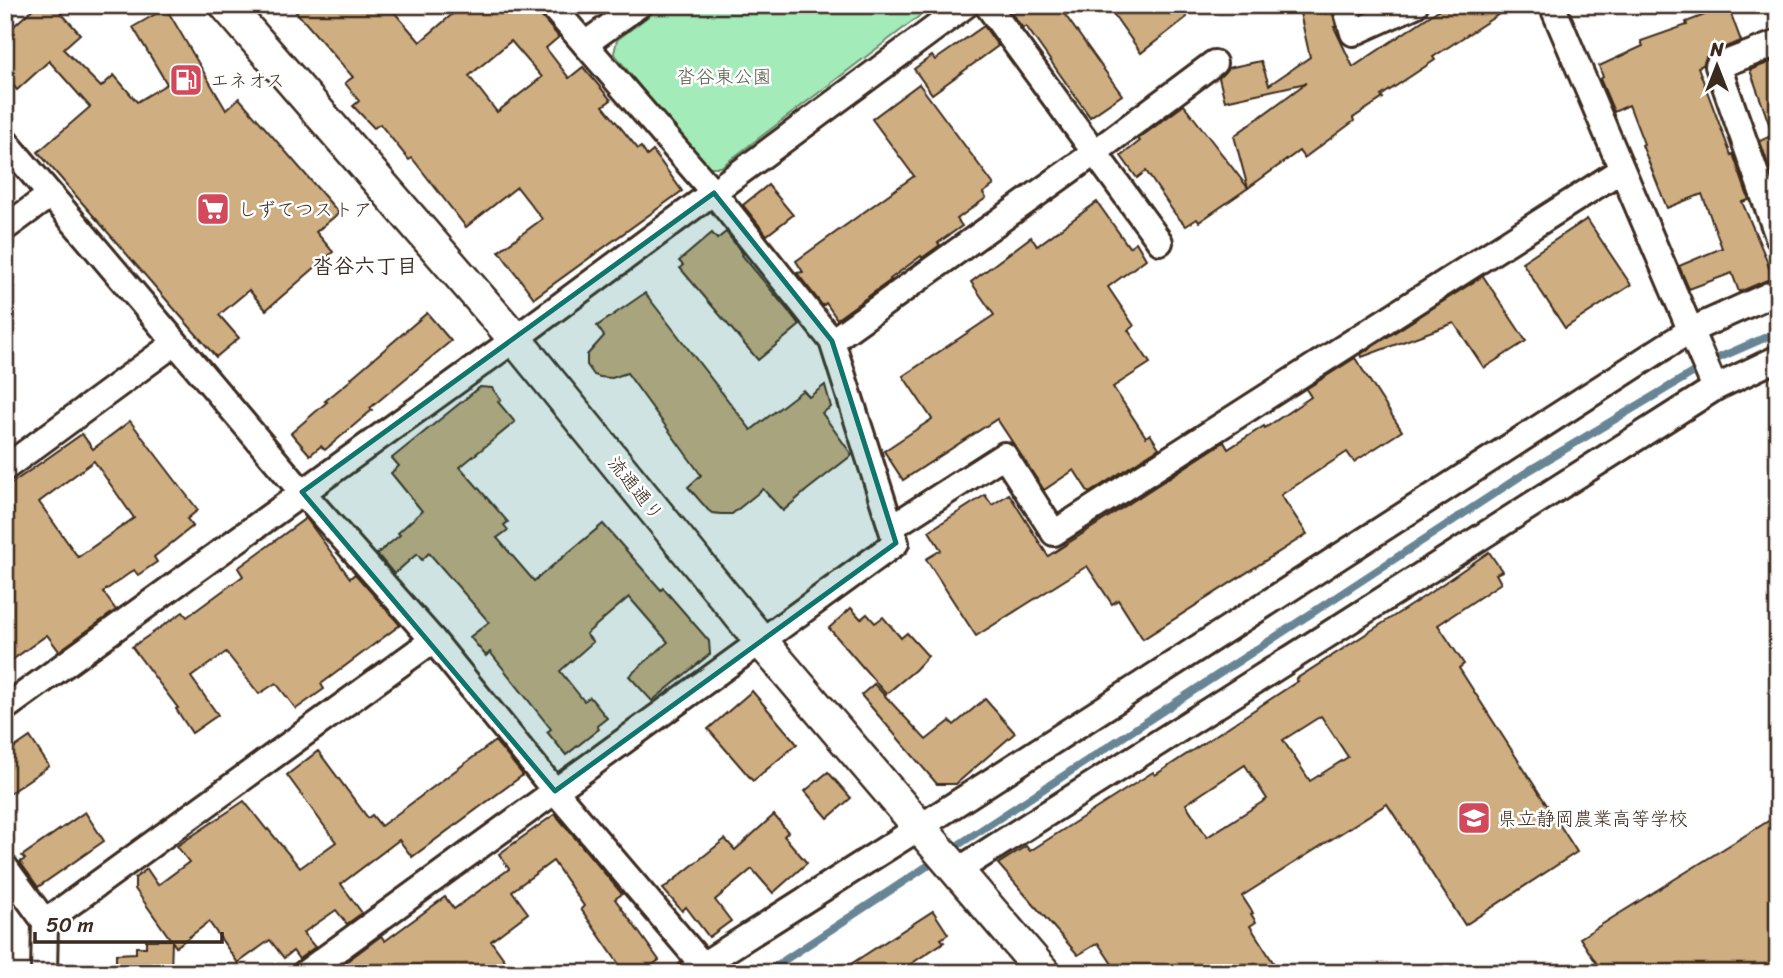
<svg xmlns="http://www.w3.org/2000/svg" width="1783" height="978" viewBox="0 0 1783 978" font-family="Sriracha,'Klee One',sans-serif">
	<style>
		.green { fill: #a3ecba; stroke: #6f8b6c; stroke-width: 2 }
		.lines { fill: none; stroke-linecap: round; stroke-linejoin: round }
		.stream { stroke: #678595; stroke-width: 8 }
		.building { fill: #cfaf82; stroke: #3b2a1e; stroke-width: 2; fill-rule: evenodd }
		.minor-casing { stroke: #3b2a1e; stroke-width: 30 }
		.major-casing { stroke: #3b2a1e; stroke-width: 37 }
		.minor { stroke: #fff; stroke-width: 24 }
		.major { stroke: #fff; stroke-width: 32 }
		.marked { fill: #0f766e; fill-opacity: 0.2; stroke: #0f766e; stroke-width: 5; stroke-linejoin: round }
		.labels { text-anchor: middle; stroke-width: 5; stroke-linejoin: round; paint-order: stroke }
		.park-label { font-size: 19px; fill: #555a45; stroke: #fff }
		.poi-label { font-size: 19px; fill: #3b2a1e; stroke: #fff; text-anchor: start }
		.street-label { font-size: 19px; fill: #3b2a1e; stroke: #fff }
		.neighbourhood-label { font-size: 21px; font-weight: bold; fill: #3b2a1e; stroke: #fff }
	</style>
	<rect width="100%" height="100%" fill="#fff"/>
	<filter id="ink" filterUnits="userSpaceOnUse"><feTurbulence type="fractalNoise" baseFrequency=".0143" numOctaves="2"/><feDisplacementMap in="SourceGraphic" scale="14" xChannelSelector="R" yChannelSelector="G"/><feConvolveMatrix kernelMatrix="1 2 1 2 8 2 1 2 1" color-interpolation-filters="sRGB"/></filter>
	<g filter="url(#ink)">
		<polygon class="green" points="663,5 934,5 721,167 702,167 614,53 617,40"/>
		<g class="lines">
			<g class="stream">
				<polyline points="949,851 1530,470 1714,360 1778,332"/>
				<polyline points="765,973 938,859"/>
			</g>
		</g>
		<g class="building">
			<polygon points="37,5 54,5 80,34 63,49 101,87 114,75 137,102 167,84 133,27 166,8 226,110 239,98 339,213 316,232 333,252 266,310 249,290 219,315 239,338 216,357 38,152 90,107 49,61 17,90 5,76 5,34"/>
			<path d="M290,5H388L420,42L463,5H536L540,15L559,37L546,48L569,78L583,67L611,100L603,106L638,149L641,147L647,156L653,151L682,191L534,298L499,251L542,219L517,187L466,227L412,158L409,160L380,124L374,128L353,106L359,101L345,83L353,77ZM511,41L542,77L497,112L469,76Z"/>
			<polygon points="1011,5 1058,5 1122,95 1090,117 1026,26 1023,28 1008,9"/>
			<polygon points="1107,5 1178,5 1187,17 1141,53"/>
			<polygon points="1313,5 1331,5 1336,27 1334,27 1353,67 1446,5 1513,5 1433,57 1435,60 1381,96 1383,98 1353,118 1354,121 1304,158 1299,151 1248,188 1234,136 1306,83 1225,101 1219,78 1228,68 1261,61 1269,85 1310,57 1299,9"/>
			<polygon points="1728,6 1741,41 1712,52 1706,57 1703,65 1698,67 1731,155 1733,154 1749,200 1742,202 1766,258 1772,278 1739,292 1732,273 1689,289 1679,266 1722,248 1702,194 1667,208 1642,145 1644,144 1629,105 1614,112 1600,79 1603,77 1599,66 1643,46 1641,41 1687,25 1686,22"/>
			<polygon points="984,26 998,46 932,94 914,69 932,56 935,60"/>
			<polygon points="1778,59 1778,190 1777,190 1760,141 1773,135 1750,70"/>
			<polygon points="919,84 994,185 983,193 986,198 957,219 962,226 938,243 940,245 922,258 921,256 890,279 891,280 837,319 826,303 823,306 797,273 803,272 796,261 914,176 872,119"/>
			<polygon points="1184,105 1248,188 1199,222 1197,219 1186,226 1175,214 1146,171 1137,178 1121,156 1140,141 1138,139"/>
			<polygon points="768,185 793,215 767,235 743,205"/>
			<polygon points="1097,202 1129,247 1136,242 1146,259 1108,287 1134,326 1128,330 1150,363 1113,387 1146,437 1150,434 1159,448 1089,493 1074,470 1044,490 997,419 903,480 884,451 932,419 903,376 994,315 971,282 1031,237 1037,246"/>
			<polygon points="1587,219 1631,285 1565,328 1522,262"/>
			<polygon points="726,232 743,254 742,255 800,325 758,360 680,268 683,265 679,261 712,233 717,239"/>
			<polygon points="1483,276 1526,341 1484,368 1454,323 1362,357 1361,354"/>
			<polygon points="645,293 751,430 803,390 809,397 825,385 831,407 822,413 852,455 807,490 783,511 763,489 732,514 721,514 712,513 708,510 688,487 701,475 627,373 612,378 600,377 594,375 587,365 587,355 604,336 597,326"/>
			<polygon points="427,313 451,341 370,408 372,410 325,450 321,446 310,455 291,433 327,402 325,401 352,379 351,378"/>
			<polygon points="1355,358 1402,431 1354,462 1347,452 1281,495 1307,534 1143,639 1118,600 1112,604 1087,566 976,636 926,559 941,550 929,531 985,495 992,505 1009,494 1048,556 1224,442 1228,449 1264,426 1265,428 1311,397 1306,389"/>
			<polygon points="480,387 492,388 501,400 498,402 515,422 460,467 508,522 504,525 508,530 497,538 534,581 603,524 661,590 663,588 709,641 710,654 652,701 629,676 668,642 629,597 586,634 593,642 560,671 584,701 590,697 607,718 597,726 599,729 566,755 547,732 551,729 490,652 486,656 470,637 489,622 429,553 422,560 417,554 394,574 377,554 400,535 398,533 422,511 391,473 399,466 392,458"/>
			<path d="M130,421L198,510L187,519L193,526L154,557L157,562L138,575L134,570L103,592L116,610L59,651L47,635L5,665V488L82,434L93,449ZM94,461L134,518L78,557L39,502Z"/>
			<polygon points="306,518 350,578 355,574 400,625 321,684 324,689 296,709 276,683 259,694 226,652 191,677 218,715 192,733 176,709 178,708 132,647 183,612 187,617 243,576 238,568"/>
			<path d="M1489,552L1502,571L1496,574L1501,583L1438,625L1464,664L1459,668L1577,852L1465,925L1387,804L1242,896L1253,913L1251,914L1256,922L1250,926L1280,973H1118L1098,943L1078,955L998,864L1026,846L1030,851L1153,772L1155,775L1298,681L1296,679L1425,596ZM1321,716L1348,757L1310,781L1283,740ZM1245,765L1267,799L1207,837L1186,804Z"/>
			<polygon points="851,608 861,619 867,614 875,623 883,617 901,638 907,633 928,656 915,670 886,694 829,628"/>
			<polygon points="874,684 926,740 950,721 954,725 985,699 1015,733 956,784 937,784 861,695"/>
			<polygon points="752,691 797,744 753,781 708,729"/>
			<polygon points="30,737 49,766 5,796 5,754"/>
			<polygon points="495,741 523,775 412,857 399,840 341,884 362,913 347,924 336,910 303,933 315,947 299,959 293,951 284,958 270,940 238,963 209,922 176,947 172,941 171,972 116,973 116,954 136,953 136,947 146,947 146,940 171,940 135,889 135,878 147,869 158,885 189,862 177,846 244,801 267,830 268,829 300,868 336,842 287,775 318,751 368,818 372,815 381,826"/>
			<polygon points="828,772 851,798 828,818 805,791"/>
			<polygon points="85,812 104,841 38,887 20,862 25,859 22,856"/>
			<polygon points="555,814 622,894 615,899 659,960 642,973 625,973 581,909 584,906 553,861 512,891 528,913 491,941 514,973 331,973 381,936 385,941 445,897 454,909 509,869 499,854"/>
			<polygon points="774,815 788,832 784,836 807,863 773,893 752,869 715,900 731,921 709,937 686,907 682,911 663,889 725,839 735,850"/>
			<polygon points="1778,815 1778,965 1765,973 1603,973 1580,938"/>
			<polygon points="933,911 948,934 941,939 944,942 897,973 837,973"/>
		</g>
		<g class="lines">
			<defs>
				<g id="minor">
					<polyline points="987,5 1160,242"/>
					<polyline points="1345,5 1353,33 1415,5"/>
					<polyline points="1552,5 1715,388"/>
					<polyline points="1778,43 1718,66 1778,237"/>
					<polyline points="585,44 639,5"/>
					<polyline points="5,141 302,492 433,640 555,791 702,964"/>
					<polyline points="5,228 50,195"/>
					<polyline points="832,341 1094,153 1214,63"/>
					<polyline points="5,468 175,343"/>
					<polyline points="892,527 1004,455 1054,533 1621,170"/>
					<polyline points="5,708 515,339 966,5"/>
					<polyline points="5,867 45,922 44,973"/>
					<polyline points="957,871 1715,388 1778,358"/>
					<polyline points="45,922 433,640"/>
					<polyline points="305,973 896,543 832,341 714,193 551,5"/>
					<polyline points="690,973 920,827 1689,331 1778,291"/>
				</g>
				<polyline id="major" points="226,5 515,339 760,640 1044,973"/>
			</defs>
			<use href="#minor" class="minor-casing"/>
			<use href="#major" class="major-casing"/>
			<use href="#minor" class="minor"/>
			<use href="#major" class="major"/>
		</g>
	</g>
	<path class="marked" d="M714,193L832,341L896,543L555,791L302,492Z"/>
	<defs>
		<symbol id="fuel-square" viewBox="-11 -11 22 22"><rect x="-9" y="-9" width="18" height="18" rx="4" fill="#d1495b" stroke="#fff"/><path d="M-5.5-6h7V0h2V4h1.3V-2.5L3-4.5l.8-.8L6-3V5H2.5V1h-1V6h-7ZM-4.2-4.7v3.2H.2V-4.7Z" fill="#fff"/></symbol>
		<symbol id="supermarket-square" viewBox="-11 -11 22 22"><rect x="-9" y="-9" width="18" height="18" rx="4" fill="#d1495b" stroke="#fff"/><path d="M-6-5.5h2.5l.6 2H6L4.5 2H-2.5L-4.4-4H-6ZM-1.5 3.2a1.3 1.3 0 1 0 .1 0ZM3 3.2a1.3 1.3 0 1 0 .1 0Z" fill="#fff"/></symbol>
		<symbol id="school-square" viewBox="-11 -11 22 22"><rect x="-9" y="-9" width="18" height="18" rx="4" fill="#d1495b" stroke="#fff"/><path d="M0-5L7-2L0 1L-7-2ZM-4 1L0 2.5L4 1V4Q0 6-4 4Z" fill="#fff"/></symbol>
	</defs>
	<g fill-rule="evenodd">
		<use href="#fuel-square" x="167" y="61" width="38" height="38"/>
		<use href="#supermarket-square" x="194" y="190" width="38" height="38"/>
		<use href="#school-square" x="1455" y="799" width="38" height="38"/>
	</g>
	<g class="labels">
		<g class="park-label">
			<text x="724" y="83">沓谷東公園</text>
		</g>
		<g class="poi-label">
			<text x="210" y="87">エネオス</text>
			<text x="238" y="216">しずてつストア</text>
			<text x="1498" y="825">県立静岡農業高等学校</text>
		</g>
		<g class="street-label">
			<text transform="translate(636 488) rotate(51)" y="7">流通通り</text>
		</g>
		<g class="neighbourhood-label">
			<text x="365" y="273">沓谷六丁目</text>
		</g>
	</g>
	<rect width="1783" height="978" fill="none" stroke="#fff" stroke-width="28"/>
	<rect x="14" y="14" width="1755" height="950" fill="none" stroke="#3b2a1e" stroke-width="2.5" filter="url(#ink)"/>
	<g transform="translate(1717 66)" stroke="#ffffff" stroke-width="5" paint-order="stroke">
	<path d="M0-5L12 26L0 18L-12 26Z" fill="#3b2a1e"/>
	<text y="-10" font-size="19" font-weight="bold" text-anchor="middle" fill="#3b2a1e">N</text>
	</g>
	<path d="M35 932v10h187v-10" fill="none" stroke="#3b2a1e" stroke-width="3.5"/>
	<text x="46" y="932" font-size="21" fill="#3b2a1e" stroke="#ffffff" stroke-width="5" paint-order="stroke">50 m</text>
</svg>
